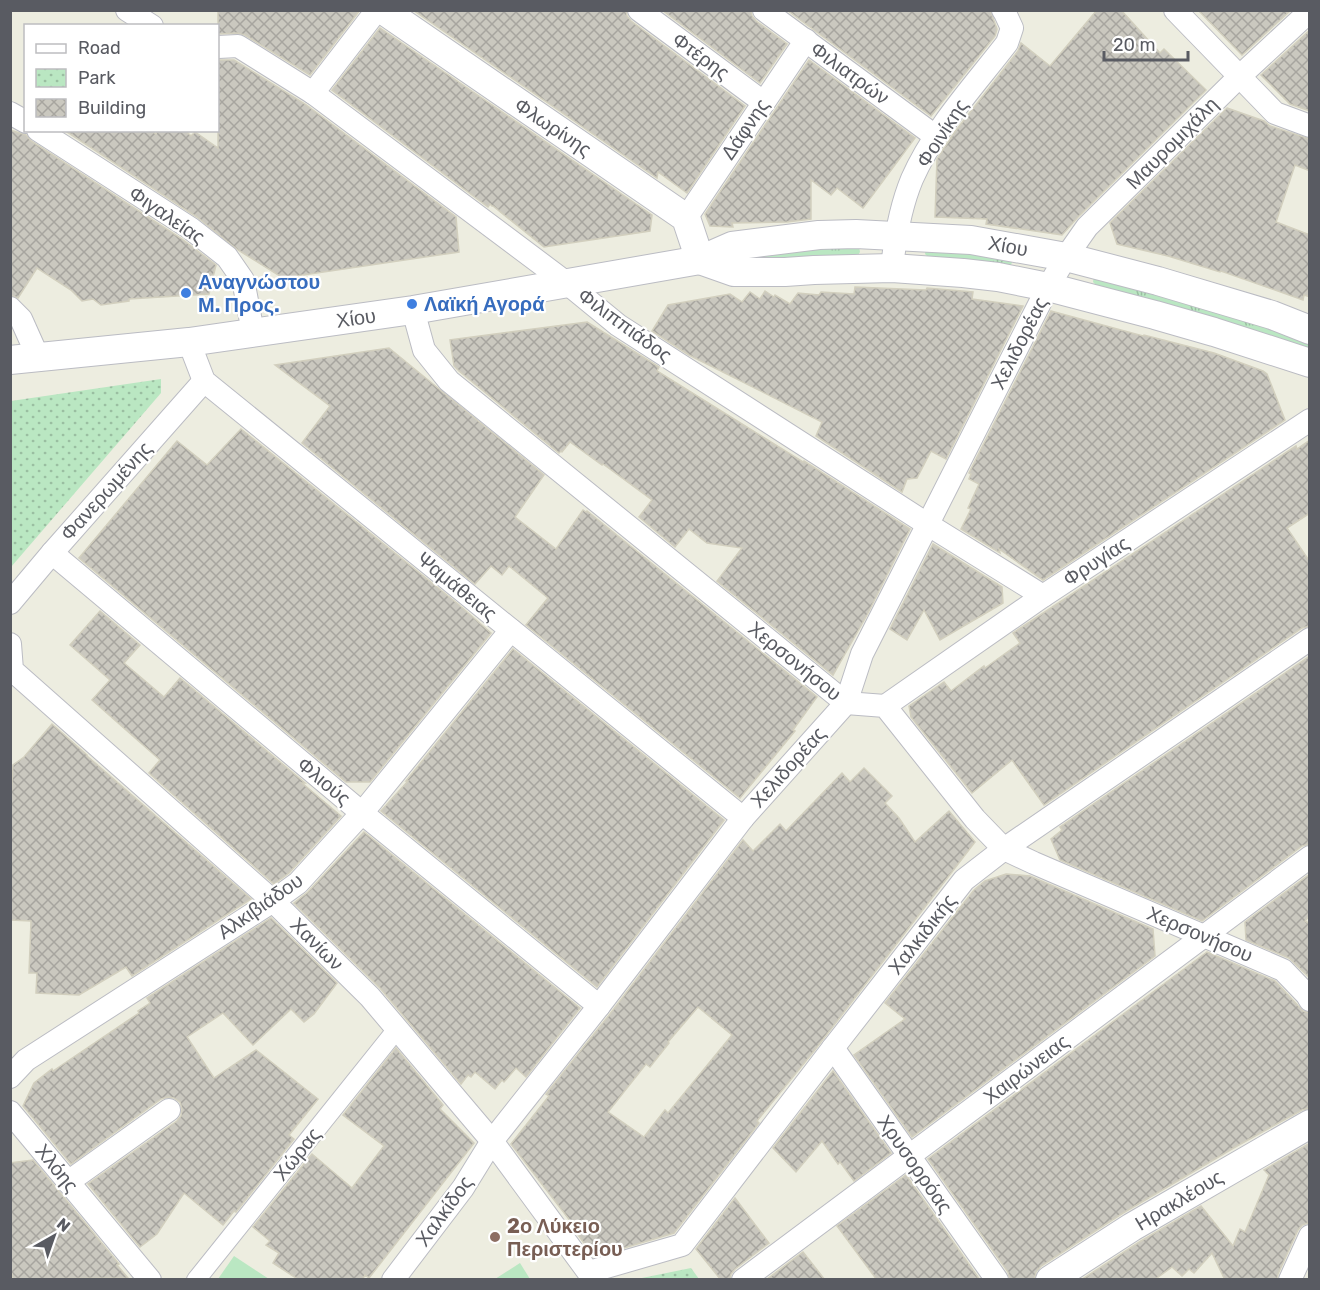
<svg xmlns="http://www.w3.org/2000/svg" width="1320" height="1290" viewBox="0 0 1320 1290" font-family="Rubik,sans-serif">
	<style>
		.grass { fill: url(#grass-tufts) }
		.park { fill: url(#park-dots) }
		.pitch { fill: #bae7c2 }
		.building { fill: url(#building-cross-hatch); stroke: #d2cfbe; stroke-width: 1.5; fill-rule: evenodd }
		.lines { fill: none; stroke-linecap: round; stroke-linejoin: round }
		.pedestrian-casing { stroke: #bbbcc3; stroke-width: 20 }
		.minor-casing { stroke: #bbbcc3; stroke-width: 24 }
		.tertiary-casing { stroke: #bbbcc3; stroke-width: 30 }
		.pedestrian { stroke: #fff; stroke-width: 18 }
		.minor { stroke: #fff; stroke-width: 22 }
		.tertiary { stroke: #fff; stroke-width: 28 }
		.shop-dot { fill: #3f7fe0; stroke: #fff; stroke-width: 2 }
		.education-dot { fill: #8d6e63; stroke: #fff; stroke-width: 2 }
		.labels { text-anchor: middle; stroke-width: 4.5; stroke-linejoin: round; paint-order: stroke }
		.street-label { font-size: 20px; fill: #595b62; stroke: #fff }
		.shop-label { font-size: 20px; font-weight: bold; fill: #366cbe; stroke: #fff; text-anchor: start }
		.education-label { font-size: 20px; font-weight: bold; fill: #785e54; stroke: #fff; text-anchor: start }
	</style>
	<defs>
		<pattern id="grass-tufts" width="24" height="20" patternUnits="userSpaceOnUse" patternTransform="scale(1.5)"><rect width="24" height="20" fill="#bae7c2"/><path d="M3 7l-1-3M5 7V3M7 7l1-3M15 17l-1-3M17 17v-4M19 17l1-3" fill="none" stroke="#9abea1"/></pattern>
		<pattern id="park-dots" width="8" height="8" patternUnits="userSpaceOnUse" patternTransform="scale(1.5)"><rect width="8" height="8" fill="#bae7c2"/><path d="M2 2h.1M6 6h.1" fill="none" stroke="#9abea1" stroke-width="1.8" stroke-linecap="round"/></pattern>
		<pattern id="building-cross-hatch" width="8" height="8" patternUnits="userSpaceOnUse" patternTransform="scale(1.5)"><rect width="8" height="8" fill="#cac8bf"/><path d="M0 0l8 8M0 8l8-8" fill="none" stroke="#a7a59f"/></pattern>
	</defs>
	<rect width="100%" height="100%" fill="#edede0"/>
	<g class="grass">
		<polygon points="859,247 860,252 858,255 743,265 741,253"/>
		<polygon points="926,248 1013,259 1011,265 1007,266 929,258 925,254"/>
		<polygon points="1094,276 1309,338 1309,351 1097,286 1093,282"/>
	</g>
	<g class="park">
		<polygon points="161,379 161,393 11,567 11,401"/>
		<polygon points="691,1268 699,1279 637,1279"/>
	</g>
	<g class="pitch">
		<polygon points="234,1256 269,1279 218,1279"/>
		<polygon points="520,1263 530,1279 495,1279"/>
	</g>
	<g class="building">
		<polygon points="218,10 360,10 310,75 245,35 237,33 218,34"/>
		<polygon points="413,10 626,10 627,16 631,21 745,106 687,193 658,172 657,178"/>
		<polygon points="662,10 751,10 752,16 756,21 787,44 760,83"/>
		<polygon points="787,10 990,10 997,29 995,36 931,116"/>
		<polygon points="1097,10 1121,10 1160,53 1164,49 1206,90 1078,217 1062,235 986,224 987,219 935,217 937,159 954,133 1018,51 1021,43 1050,66"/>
		<polygon points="1198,10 1289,10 1290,11 1242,55"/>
		<polygon points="380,28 652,215 650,231 544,247 493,206 492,206 490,204 488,207 332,90"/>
		<polygon points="1310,30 1310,111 1290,104 1261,75"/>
		<polygon points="218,60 234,60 305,104 456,217 459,252 283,278 238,250 197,217 64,130 151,130 156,134 158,130 185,130 191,136 195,132 218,148"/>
		<polygon points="809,60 915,138 863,208 837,188 831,195 811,180 811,219 787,222 732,223 733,227 710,226 705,214"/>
		<polygon points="1227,108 1264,121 1270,126 1310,139 1310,171 1295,165 1276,222 1310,235 1310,297 1304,295 1303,300 1221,271 1220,272 1168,256 1117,244 1110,223"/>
		<polygon points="10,130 26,135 31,141 182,239 216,265 209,294 129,299 129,301 101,305 93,299 82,301 71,290 37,268 18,298 10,295"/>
		<polygon points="855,287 926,290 927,288 973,292 972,299 1023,306 946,459 931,451 917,478 907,479 902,492 816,436 822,422 689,355 652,331 668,305 730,294 742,302 750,292 760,299 765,291 774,297 775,295 790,304 798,293 819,295 821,292 854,294"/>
		<polygon points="1051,311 1143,336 1144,335 1214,353 1263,371 1267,374 1285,420 1043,580 999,549 1000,553 961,529 971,509 968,508 979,484 969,479 971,474 969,473"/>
		<polygon points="587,322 659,367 657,371 803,462 804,461 910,529 867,615 833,675 717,581 742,548 707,543 689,529 675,547 639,517 652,500 603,464 602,465 570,442 562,452 561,451 559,453 459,371 454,366 450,340"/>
		<polygon points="389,348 544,475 515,517 556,549 583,510 586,512 587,511 817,697 793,730 795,731 740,798 526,625 548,598 509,566 502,575 491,566 475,584 302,443 330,406 275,365"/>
		<polygon points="241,429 458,604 491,633 370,782 346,782 79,558 177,441 207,465"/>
		<polygon points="1310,440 1310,513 1287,528 1310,562 1310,626 1302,628 1044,805 1012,760 972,793 911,717 909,706 944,682 951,691 984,666 985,668 1020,643 1013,633 1296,446 1297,449"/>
		<polygon points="933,544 1002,587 1003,603 940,640 924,610 907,640 890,629"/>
		<polygon points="100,611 140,645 124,663 164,697 180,678 305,783 302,783 341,816 289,873 274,884 149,773 160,760 92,700 110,680 70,645"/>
		<polygon points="513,649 724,820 597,987 381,811 408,781 406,781"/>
		<polygon points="1310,656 1310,844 1302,846 1202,921 1060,860 1051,839 1062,830 1060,827"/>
		<polygon points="52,724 87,755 87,756 251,899 132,976 126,967 79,995 36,993 37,973 29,973 31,921 11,920 10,916 11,796 13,765 24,757"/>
		<path d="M864,768L892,796L885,803L899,818L915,842L949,811L975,842L814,1051L757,1121L759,1123L674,1233L617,1250L592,1254L573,1228L575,1227L511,1144L549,1096L546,1094L610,1014L743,840L753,851L780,824L786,831L842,773L850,782ZM698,1007L732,1035L668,1113L665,1110L644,1137L608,1112L646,1064L650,1067L669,1043L668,1042Z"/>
		<polygon points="364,832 580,1008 526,1077 516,1068 504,1082 502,1080 495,1089 475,1072 471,1077 468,1075 461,1084 380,988 294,903 308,892"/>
		<polygon points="1006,874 1030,876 1153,929 1155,956 912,1137 854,1055 905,1019 885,1003 974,890 985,881"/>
		<polygon points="1310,874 1310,915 1305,921 1310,924 1310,978 1289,958 1246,940 1245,922"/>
		<polygon points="271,918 337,983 314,1014 304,1022 291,1009 253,1045 223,1013 187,1037 214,1078 256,1050 318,1099 289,1135 294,1139 236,1212 234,1211 223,1225 184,1193 157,1234 140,1247 88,1184 177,1121 181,1116 182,1109 180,1102 174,1098 168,1097 161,1099 71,1164 23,1106 34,1083 52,1069 53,1071 139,1013 138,1011 150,1003 147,998"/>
		<polygon points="1207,952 1275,981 1303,1011 1310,1013 1310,1108 1302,1110 1237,1146 1123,1213 1041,1266 1036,1272 1034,1280 1010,1280 1008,1272 928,1159"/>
		<polygon points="396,1048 443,1105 440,1109 474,1143 369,1278 365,1275 362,1280 299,1280 273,1263 279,1253 266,1245 270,1241 253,1227 312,1154 352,1188 384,1146 343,1115"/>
		<polygon points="833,1071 891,1153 854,1181 840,1162 838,1164 822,1141 796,1172 773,1148"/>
		<polygon points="1310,1143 1310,1220 1308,1223 1302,1225 1298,1230 1278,1274 1277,1280 1225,1280 1212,1253 1194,1273 1189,1269 1182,1276 1172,1267 1154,1280 1081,1280 1141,1241 1201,1206 1233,1246 1240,1229 1245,1232 1269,1175 1264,1170"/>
		<polygon points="33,1160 119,1264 117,1265 128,1278 13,1279 12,1274 10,1274 10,1163"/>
		<polygon points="906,1175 980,1280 877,1280 837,1226"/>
		<polygon points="735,1198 769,1243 735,1269 731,1274 730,1280 721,1280 696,1249"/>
		<polygon points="803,1252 825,1280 766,1280"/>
	</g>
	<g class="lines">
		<defs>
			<polyline id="pedestrian" points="196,1280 397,1029"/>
			<g id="minor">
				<polyline points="127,10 152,26"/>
				<polyline points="639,10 763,102"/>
				<polyline points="764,10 935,136"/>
				<polyline points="1175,10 1275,113 1310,126"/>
				<polyline points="218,47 238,46 313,93 568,284 618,325 927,524 1043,596"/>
				<polyline points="313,93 377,10"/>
				<polyline points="10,113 26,122"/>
				<polyline points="38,130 190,228 227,257 243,280 253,332"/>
				<polyline points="686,218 806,40"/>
				<path d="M892,268C895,238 900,208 912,179C934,129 973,87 1007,43L1012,28L1005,13L1003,10"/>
				<polyline points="10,308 21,319 38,357"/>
				<polyline points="413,310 424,350 449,381 846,703 885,706 975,819 1004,849 1034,863 1283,970 1307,995 1310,1000"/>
				<polyline points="189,342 204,381 743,818"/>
				<polyline points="52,553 362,813 599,1006"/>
				<polyline points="10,603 52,553 204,381"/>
				<polyline points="10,644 12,670 273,901 370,997 492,1141 594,1280"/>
				<polyline points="885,706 1043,596 1310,420"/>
				<polyline points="833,1048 997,1280"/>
				<polyline points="10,1077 26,1060 273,901 298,883 362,813 511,630"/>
				<polyline points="10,1112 150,1280"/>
				<polyline points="68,1182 169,1110"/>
				<polyline points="589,1272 682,1245 833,1048 964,880 1004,849 1310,639"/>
				<polyline points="393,1280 463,1188 492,1141 599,1006 743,818 846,703 862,654 1048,287 1066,257 1087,227 1240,76 1310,11"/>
				<polyline points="743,1280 1310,857"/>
				<polyline points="1290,1280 1310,1236"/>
			</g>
			<g id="tertiary">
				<polyline points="383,10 686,218 700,260"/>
				<polyline points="700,260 734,272 785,272 814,270 892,268 963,273 998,277 1048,287 1155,315 1214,332 1310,363"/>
				<polyline points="10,360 189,342 413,310 700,260 732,246 819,235 856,234 971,240 1066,257 1158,281 1272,315 1310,330"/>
				<polyline points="1050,1280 1132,1227 1310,1124"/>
			</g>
		</defs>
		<use href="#pedestrian" class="pedestrian-casing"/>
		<use href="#minor" class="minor-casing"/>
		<use href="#tertiary" class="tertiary-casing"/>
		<use href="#pedestrian" class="pedestrian"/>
		<use href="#minor" class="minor"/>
		<use href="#tertiary" class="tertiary"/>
	</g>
	<g class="shop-dot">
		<circle cx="186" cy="293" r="6"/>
		<circle cx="412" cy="304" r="6"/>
	</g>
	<circle class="education-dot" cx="495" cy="1237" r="6"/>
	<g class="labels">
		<g class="street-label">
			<text transform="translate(701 56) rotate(36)" y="7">Φτέρης</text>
			<text transform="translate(850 73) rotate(36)" y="7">Φιλιατρών</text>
			<text transform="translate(553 127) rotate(34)" y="7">Φλωρίνης</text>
			<text transform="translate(745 129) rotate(-56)" y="7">Δάφνης</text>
			<text transform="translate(942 133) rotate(-57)" y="7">Φοινίκης</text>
			<text transform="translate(1172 143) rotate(-45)" y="7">Μαυρομιχάλη</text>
			<text transform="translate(167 215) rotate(34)" y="7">Φιγαλείας</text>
			<text transform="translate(1008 246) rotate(10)" y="7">Χίου</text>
			<text transform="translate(356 318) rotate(-8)" y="7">Χίου</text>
			<text transform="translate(625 325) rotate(36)" y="7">Φιλιππιάδος</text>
			<text transform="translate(1019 343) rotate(-63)" y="7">Χελιδορέας</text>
			<text transform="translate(106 491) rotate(-48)" y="7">Φανερωμένης</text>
			<text transform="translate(1096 561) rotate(-33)" y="7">Φρυγίας</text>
			<text transform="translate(457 586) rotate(39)" y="7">Ψαμάθειας</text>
			<text transform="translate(795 661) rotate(39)" y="7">Χερσονήσου</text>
			<text transform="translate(788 767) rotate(-48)" y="7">Χελιδορέας</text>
			<text transform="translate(324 781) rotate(40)" y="7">Φλιούς</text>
			<text transform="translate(260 906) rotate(-35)" y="7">Αλκιβιάδου</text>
			<text transform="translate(922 934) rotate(-52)" y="7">Χαλκιδικής</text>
			<text transform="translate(1200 934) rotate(23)" y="7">Χερσονήσου</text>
			<text transform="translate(317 944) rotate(45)" y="7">Χανίων</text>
			<text transform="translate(1026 1069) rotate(-37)" y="7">Χαιρώνειας</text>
			<text transform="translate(297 1154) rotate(-51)" y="7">Χώρας</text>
			<text transform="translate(915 1164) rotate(55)" y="7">Χρυσορρόας</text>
			<text transform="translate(57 1168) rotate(51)" y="7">Χλόης</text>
			<text transform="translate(1179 1200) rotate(-31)" y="7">Ηρακλέους</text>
			<text transform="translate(444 1211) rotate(-54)" y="7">Χαλκίδος</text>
		</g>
		<g class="shop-label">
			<text x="198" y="289">Αναγνώστου<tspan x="198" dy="23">Μ. Προς.</tspan></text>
			<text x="424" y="311">Λαϊκή Αγορά</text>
		</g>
		<g class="education-label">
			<text x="507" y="1233">2ο Λύκειο<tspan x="507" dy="23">Περιστερίου</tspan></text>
		</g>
	</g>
	<rect width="1320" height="1290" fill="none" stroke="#595b62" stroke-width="24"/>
	<rect x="24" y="24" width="195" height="108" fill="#ffffff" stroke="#bdbdc0" stroke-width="1.5"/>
	<rect x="36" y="44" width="30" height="9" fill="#ffffff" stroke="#bdbdc0" stroke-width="1.5"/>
	<text x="78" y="54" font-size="18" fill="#595b62">Road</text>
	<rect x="36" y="69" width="30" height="18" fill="url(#park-dots)" stroke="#bdbdc0" stroke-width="1.5"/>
	<text x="78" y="84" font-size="18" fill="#595b62">Park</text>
	<rect x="36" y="99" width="30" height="18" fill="url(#building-cross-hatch)" stroke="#bdbdc0" stroke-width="1.5"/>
	<text x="78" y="114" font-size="18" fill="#595b62">Building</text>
	<g transform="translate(54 1236) rotate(40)" stroke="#ffffff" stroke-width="4.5" paint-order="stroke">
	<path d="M0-4.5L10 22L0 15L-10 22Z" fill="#595b62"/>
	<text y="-9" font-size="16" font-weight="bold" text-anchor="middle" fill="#595b62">N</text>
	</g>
	<path d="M1104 51v9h84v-9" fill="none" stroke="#595b62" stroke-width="3"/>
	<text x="1113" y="51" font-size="18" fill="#595b62" stroke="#ffffff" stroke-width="4.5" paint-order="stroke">20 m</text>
</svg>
